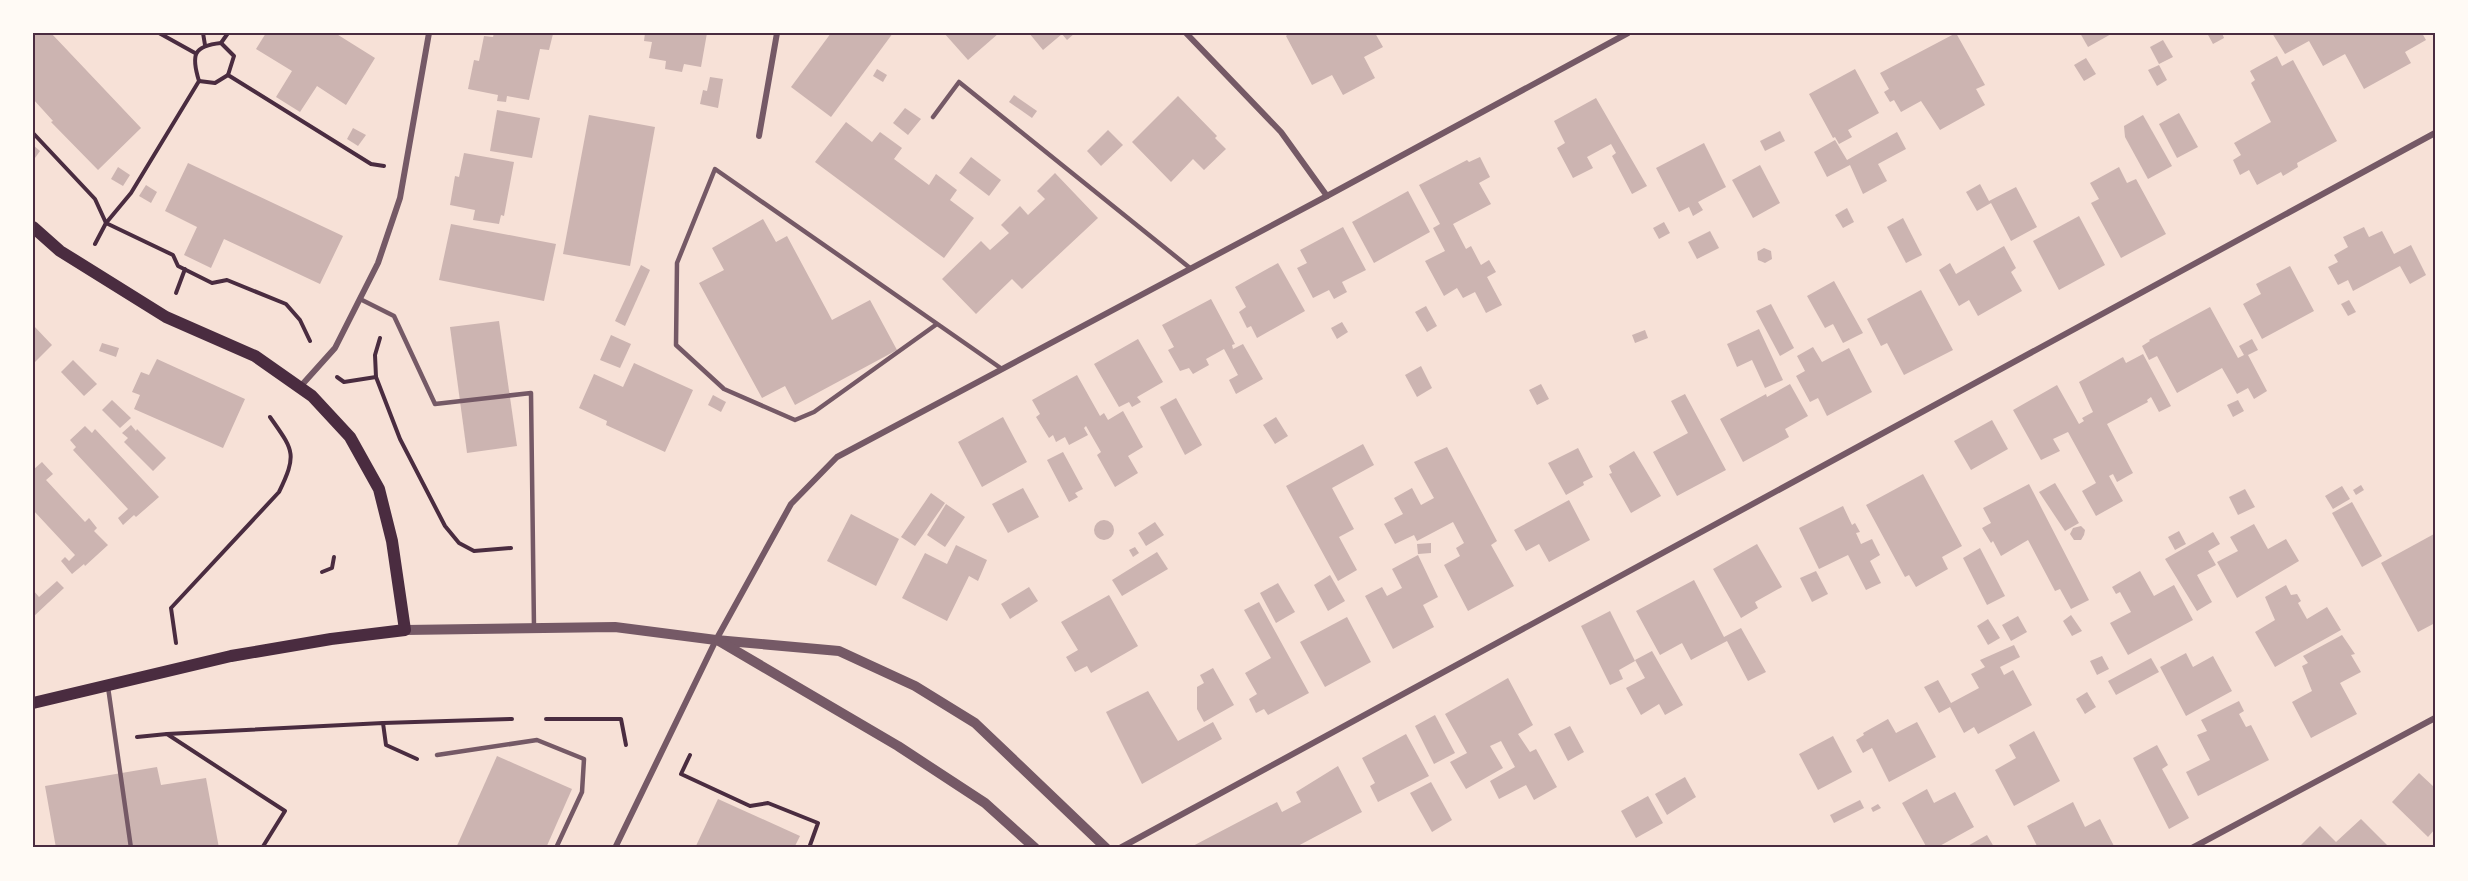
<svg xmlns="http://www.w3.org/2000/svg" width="2468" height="881" viewBox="0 0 2468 881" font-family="'Noto Sans',sans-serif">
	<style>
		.building { fill: #ccb4b1 }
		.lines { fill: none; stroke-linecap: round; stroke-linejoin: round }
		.path { stroke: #4a2c40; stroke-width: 4 }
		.service { stroke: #755966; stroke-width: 4.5 }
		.minor { stroke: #755966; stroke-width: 6 }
		.tertiary { stroke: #755966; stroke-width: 10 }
		.secondary { stroke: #4a2c40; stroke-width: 12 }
		.neatline { fill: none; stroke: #4a2c40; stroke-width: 2 }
	</style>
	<rect width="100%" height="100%" fill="#f7e1d7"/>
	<g class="building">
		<polygon points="33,33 51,33 141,128 98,170 51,122 53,121 33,99"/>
		<polygon points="266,33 335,33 375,58 346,105 317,86 300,112 276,97 292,71 256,49"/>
		<polygon points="494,33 553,34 549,50 540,49 529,100 507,96 506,102 497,101 498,95 468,89 474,60 479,61 484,36 493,37"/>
		<polygon points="645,33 707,33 701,67 684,64 682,72 665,69 666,61 649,58 652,42 644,41"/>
		<polygon points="831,33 893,33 831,117 791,87"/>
		<polygon points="944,33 999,33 968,60"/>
		<polygon points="1029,33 1075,33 1067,40 1062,34 1043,50"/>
		<polygon points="1289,33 1375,33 1383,47 1364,57 1375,78 1343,95 1332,75 1312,85 1286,36"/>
		<polygon points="1956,33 1985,85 1976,89 1985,105 1940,130 1921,101 1901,112 1894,100 1890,102 1884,92 1889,89 1880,73"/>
		<polygon points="2080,33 2113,33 2088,47"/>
		<polygon points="2207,33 2222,33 2224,38 2213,44"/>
		<polygon points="2272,33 2422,33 2426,40 2405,52 2411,63 2364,89 2345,54 2323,66 2309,41 2285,54"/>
		<polygon points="2163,40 2173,57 2159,64 2150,47"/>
		<polygon points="2277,56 2282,66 2293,60 2337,141 2297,163 2298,167 2283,176 2281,172 2257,185 2249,170 2240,175 2233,160 2241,155 2234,143 2271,122 2251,83 2255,80 2250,71"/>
		<polygon points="2086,58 2096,74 2084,81 2074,65"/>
		<polygon points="2159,65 2167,80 2157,86 2148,70"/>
		<polygon points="877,69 887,75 883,82 873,76"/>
		<polygon points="1855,69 1879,113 1848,130 1852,137 1839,144 1835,137 1833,138 1809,94"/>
		<polygon points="710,77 723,79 718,108 700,104 703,90 707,91"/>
		<polygon points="1014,95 1037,111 1032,118 1009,102"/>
		<polygon points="1178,96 1217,136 1215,138 1226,149 1204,170 1193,159 1171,182 1132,142"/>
		<polygon points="1596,98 1647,186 1632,194 1612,156 1616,153 1611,144 1587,157 1593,168 1573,178 1557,148 1565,143 1554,121"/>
		<polygon points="905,108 921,119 908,135 893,123"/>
		<polygon points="497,110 540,118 532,158 490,151"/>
		<polygon points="2179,113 2198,147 2177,158 2159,124"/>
		<polygon points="589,115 655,127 630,266 563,254"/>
		<polygon points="2143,115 2172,166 2148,179 2125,137 2124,126"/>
		<polygon points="846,122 872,142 880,132 902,148 894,159 929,185 936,174 957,190 950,200 974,218 944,258 815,162"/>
		<polygon points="353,128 366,135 358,146 347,139"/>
		<polygon points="1108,130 1123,145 1101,166 1087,151"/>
		<polygon points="1780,131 1785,141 1765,151 1760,141"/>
		<polygon points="1897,132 1906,149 1878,164 1887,181 1863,194 1850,165 1827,177 1814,152 1835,140 1847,160"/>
		<polygon points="1704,143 1726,187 1698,202 1703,210 1693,216 1689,207 1679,212 1656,168"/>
		<polygon points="33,145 40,151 35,158 33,156"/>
		<polygon points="464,153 514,162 504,216 501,215 499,224 473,220 475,210 450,205 455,176 459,177"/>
		<polygon points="971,157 1001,180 989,196 959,173"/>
		<polygon points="1480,157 1490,177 1479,183 1491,204 1453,224 1466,249 1471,246 1481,265 1489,260 1496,272 1487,277 1502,305 1486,313 1475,292 1463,298 1457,288 1444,296 1425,261 1445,251 1433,228 1440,224 1419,185 1467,160 1469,162"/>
		<polygon points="188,163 343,236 320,284 224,239 211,268 184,255 197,227 165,211"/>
		<polygon points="1760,165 1780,203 1753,218 1732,180"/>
		<polygon points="118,167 130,175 123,186 111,179"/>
		<polygon points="2119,167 2127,183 2136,179 2166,234 2121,258 2091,203 2099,199 2090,183"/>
		<polygon points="1055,173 1098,218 1022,289 1012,279 976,314 942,279 981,241 990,250 1009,233 1001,225 1020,206 1028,215 1045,199 1037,191"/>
		<polygon points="1980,184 1989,201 2016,187 2037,227 2011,241 1991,203 1977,211 1966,192"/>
		<polygon points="146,185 157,192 151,203 139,196"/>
		<polygon points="1408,191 1430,232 1374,263 1352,222"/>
		<polygon points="1847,208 1854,222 1843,228 1835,215"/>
		<polygon points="2079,216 2105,265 2059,290 2033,241"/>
		<polygon points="1903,218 1922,255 1906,263 1887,227"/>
		<polygon points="763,219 776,242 787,236 832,320 870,300 897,350 795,405 785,386 762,398 699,283 724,270 712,248"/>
		<polygon points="1664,222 1670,233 1659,239 1653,228"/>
		<polygon points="451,224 556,244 544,301 439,280"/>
		<polygon points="1343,227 1366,270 1342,282 1347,292 1334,299 1329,290 1313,298 1297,268 1307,263 1300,250"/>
		<polygon points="2364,227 2369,237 2382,231 2394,254 2411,245 2426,275 2410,284 2400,266 2353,291 2348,280 2338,285 2328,267 2338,262 2334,255 2348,247 2343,237"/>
		<polygon points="1710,231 1719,248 1697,259 1688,242"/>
		<polygon points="2004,246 2016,268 2011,272 2022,291 1978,316 1969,300 1959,306 1939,270 1950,263 1956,274"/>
		<polygon points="1764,248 1771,251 1772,259 1765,263 1758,260 1757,252"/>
		<polygon points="1278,263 1305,311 1257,338 1251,326 1247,328 1239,312 1246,307 1235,287"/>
		<polygon points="641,265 650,270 625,326 615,321"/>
		<polygon points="2290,266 2314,311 2262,339 2243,304 2261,294 2256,284"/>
		<polygon points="1834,281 1863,333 1843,343 1833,324 1825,328 1807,296"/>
		<polygon points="1921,290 1953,350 1904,375 1887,343 1881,346 1867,319"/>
		<polygon points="1211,299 1235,344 1232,345 1233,349 1243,344 1263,379 1236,394 1229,380 1238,375 1224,349 1206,359 1209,365 1193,374 1189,368 1180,371 1168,350 1174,347 1162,325"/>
		<polygon points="2349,300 2356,312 2348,316 2341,304"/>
		<polygon points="1771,304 1794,348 1780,356 1756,311"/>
		<polygon points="1426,306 1437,326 1427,332 1415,312"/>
		<polygon points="2210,307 2238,358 2244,355 2239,346 2252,339 2258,350 2248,355 2267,391 2254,399 2248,388 2237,394 2222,368 2177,393 2157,356 2149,360 2142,346 2150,341 2149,340"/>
		<polygon points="499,321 517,446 467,453 450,327"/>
		<polygon points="1342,322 1348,332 1337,339 1331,328"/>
		<polygon points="33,325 52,345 33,364"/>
		<polygon points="1759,329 1783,380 1765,388 1752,360 1737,367 1727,344"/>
		<polygon points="1645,330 1648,338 1635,343 1632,335"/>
		<polygon points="611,335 631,344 620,368 600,360"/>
		<polygon points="1138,339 1163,382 1137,397 1141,402 1132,407 1129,402 1119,407 1094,364"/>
		<polygon points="102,343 119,348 116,357 99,351"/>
		<polygon points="1813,347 1822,362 1849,348 1872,392 1827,416 1818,398 1810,402 1796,376 1805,371 1797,356"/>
		<polygon points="2143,354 2171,406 2159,412 2151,397 2147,400 2148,402 2107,424 2133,473 2117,482 2113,474 2109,476 2123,501 2096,516 2082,491 2096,483 2068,432 2053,439 2060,451 2041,460 2013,410 2057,385 2079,424 2084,421 2082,418 2093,412 2079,382 2123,357 2126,363"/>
		<polygon points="157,359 245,399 223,448 134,409 140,395 132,392 141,372 149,375"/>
		<polygon points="73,360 97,384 84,396 61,372"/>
		<polygon points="634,363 693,390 665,452 606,425 607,421 579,408 594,374 623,387"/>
		<polygon points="1421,366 1432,388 1417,397 1405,375"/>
		<polygon points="1077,375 1100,416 1104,413 1108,420 1123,411 1143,447 1128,456 1138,473 1115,487 1097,455 1101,452 1086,426 1084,428 1088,435 1069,445 1065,437 1056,442 1053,435 1049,438 1036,417 1040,414 1032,400"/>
		<polygon points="1541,384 1549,399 1537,405 1529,390"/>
		<polygon points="1790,384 1808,416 1785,429 1789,437 1743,462 1720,419 1766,394 1767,397"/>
		<polygon points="1685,394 1726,470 1677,496 1653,452 1688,433 1671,401"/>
		<polygon points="713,395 726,402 721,412 708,405"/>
		<polygon points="1176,398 1202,445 1185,455 1160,407"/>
		<polygon points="112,400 131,418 120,428 102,410"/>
		<polygon points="2238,400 2244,411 2233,417 2227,405"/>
		<polygon points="1003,417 1027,462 982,487 958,442"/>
		<polygon points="1276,417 1288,436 1275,444 1263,425"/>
		<polygon points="1992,420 2008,449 1971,470 1954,441"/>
		<polygon points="131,425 136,431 137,429 166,458 153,471 124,442 128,438 122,433"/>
		<polygon points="85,426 92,433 95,429 159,497 136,517 134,515 123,525 118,518 128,509 73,450 76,447 70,440"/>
		<polygon points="1363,444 1374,465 1332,488 1354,529 1339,537 1357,570 1338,581 1286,486"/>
		<polygon points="1447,447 1497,541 1491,545 1514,586 1468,611 1444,565 1460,556 1456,548 1464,543 1453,522 1417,541 1414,535 1395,544 1384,524 1403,514 1394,498 1412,488 1421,505 1434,498 1414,462"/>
		<polygon points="1578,448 1593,477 1583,482 1584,485 1566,495 1548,463"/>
		<polygon points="1634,451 1661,496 1631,513 1609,474 1612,473 1609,466"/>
		<polygon points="1063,452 1083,489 1075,493 1078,497 1069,502 1047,460"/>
		<polygon points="42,462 53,474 46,480 85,522 89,518 97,528 94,531 108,545 85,566 84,564 72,574 61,561 65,557 69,561 75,555 33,510 33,470"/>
		<polygon points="1923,474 1962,546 1942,557 1948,569 1916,587 1909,575 1905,577 1866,505"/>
		<polygon points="2055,483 2079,523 2065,531 2039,492"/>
		<polygon points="2029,484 2089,600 2071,609 2060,589 2055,591 2028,540 2001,556 1993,541 1991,543 1982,528 1991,523 1983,508"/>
		<polygon points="2361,485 2364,490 2356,495 2353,490"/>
		<polygon points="2342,486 2350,499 2333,509 2325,496"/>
		<polygon points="1023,488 1039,517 1008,533 992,504"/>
		<polygon points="2245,489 2255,507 2238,515 2229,497"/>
		<polygon points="931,493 945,503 915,546 901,537"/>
		<polygon points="1569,500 1590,540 1549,562 1539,544 1526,551 1514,530"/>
		<polygon points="2352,502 2382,556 2362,567 2332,513"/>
		<polygon points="946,504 965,517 945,547 927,535"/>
		<polygon points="1843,506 1852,525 1855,523 1860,532 1856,533 1861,544 1872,539 1880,555 1870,561 1881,583 1866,590 1848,555 1819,569 1799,528"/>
		<polygon points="851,514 899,539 876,586 827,561"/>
		<circle cx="1104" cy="530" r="10"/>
		<polygon points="1155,522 1164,535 1146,546 1138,533"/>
		<polygon points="2254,524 2268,549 2286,539 2299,561 2237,598 2217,562 2238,551 2230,537"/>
		<polygon points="2081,526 2085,530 2084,535 2081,540 2074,540 2070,534 2073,528"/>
		<polygon points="2179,531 2186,544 2175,550 2168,537"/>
		<polygon points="2213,532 2220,544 2208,551 2216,565 2197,575 2212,602 2197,611 2165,559"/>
		<polygon points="2434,534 2435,623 2418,632 2381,563"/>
		<polygon points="1431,543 1431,553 1418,554 1417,544"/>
		<polygon points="1757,544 1782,587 1755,602 1758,608 1741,618 1713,569"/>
		<polygon points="956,545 987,560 978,581 969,576 947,621 902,598 925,553 947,564"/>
		<polygon points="1135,547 1139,553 1133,557 1129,550"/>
		<polygon points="1980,548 2005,596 1987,605 1963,558"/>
		<polygon points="1157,552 1168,569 1122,596 1112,580"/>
		<polygon points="1418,555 1438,597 1423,605 1434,627 1393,649 1365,596 1382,587 1387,596 1402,588 1392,569"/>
		<polygon points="1816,571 1828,594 1812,602 1800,578"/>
		<polygon points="2140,571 2154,596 2174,585 2193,620 2128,655 2110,623 2131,612 2120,592 2116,594 2112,587"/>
		<polygon points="1330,575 1345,601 1328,611 1314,585"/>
		<polygon points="1694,580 1724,637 1741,628 1766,672 1748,681 1727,641 1691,660 1682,643 1660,655 1636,611"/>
		<polygon points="57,581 64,588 33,617 33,590 39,597"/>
		<polygon points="1278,583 1295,612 1276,623 1260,593"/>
		<polygon points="2286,585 2291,595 2297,594 2301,601 2298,603 2307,619 2327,607 2341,630 2275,667 2255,632 2275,620 2265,597"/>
		<polygon points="1029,587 1038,601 1010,619 1001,604"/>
		<polygon points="1109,595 1138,646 1091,673 1087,666 1075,672 1066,657 1078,650 1061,622"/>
		<polygon points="1259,602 1309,693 1268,715 1264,709 1256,713 1249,699 1257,694 1245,673 1271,658 1244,610"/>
		<polygon points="1610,611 1635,661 1619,670 1623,679 1610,685 1581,626"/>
		<polygon points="2071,615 2082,631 2072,636 2063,621"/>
		<polygon points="2018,616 2027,632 2011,641 2002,625"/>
		<polygon points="1347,617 1371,662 1325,687 1300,642"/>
		<polygon points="1988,619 2000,638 1988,645 1977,626"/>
		<polygon points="2342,635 2355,654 2351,655 2361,672 2340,683 2357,714 2311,738 2292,702 2312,691 2302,666 2308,663 2303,656"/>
		<polygon points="2014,645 2020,657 2000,667 2004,675 2013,670 2032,705 1978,734 1974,727 1964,733 1950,707 1939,713 1924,687 1938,680 1951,703 1979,688 1971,674 1985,667 1980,660"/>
		<polygon points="1652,651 1683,705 1665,715 1659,704 1641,715 1626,688 1645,678 1635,660"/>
		<polygon points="2186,653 2193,667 2213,656 2232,691 2186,716 2160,667"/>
		<polygon points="2102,656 2109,669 2097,675 2090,661"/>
		<polygon points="2151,658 2159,672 2116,695 2108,681"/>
		<polygon points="1213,668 1234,705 1204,722 1197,709 1197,687 1204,683 1200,675"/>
		<polygon points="1508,678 1533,725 1518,734 1530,752 1536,749 1557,787 1534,800 1526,785 1499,799 1490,781 1515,767 1501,741 1490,746 1503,768 1466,789 1450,762 1467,753 1445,714"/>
		<polygon points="1148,691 1178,741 1213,722 1222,739 1142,784 1106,712"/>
		<polygon points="2087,692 2096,707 2085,714 2076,699"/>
		<polygon points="2239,701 2244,711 2239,714 2246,727 2251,725 2269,760 2198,796 2186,772 2210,760 2197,735 2207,731 2201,720"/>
		<polygon points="1435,715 1455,753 1434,764 1415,726"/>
		<polygon points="1888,719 1896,733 1917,722 1936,757 1889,782 1872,748 1863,753 1856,740 1864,735 1863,733"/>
		<polygon points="1570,726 1584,752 1568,761 1554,734"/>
		<polygon points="2034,731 2060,781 2014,806 1995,770 2016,758 2009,745"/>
		<polygon points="1406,734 1429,776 1378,802 1370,786 1375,783 1362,758"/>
		<polygon points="1833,736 1852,772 1818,790 1799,754"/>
		<polygon points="2157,745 2168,765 2162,769 2189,818 2169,829 2133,758"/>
		<polygon points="497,756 572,789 546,848 456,848"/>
		<polygon points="1338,766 1362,812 1294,848 1189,848 1277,802 1282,812 1301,802 1296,792"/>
		<polygon points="157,767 161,785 206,778 219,848 56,848 45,786"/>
		<polygon points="2419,773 2435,788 2435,829 2428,837 2392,802"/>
		<polygon points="1685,777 1696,797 1667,815 1655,794"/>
		<polygon points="1431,782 1452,820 1432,832 1410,793"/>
		<polygon points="1927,789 1934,803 1955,792 1974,827 1936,848 1927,848 1902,803"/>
		<polygon points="1648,796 1663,823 1636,838 1621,811"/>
		<polygon points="718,799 800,836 794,848 695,848"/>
		<polygon points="1860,800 1864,808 1834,823 1830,815"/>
		<polygon points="2073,802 2085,827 2100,819 2115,848 2038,848 2027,826"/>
		<polygon points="1878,804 1881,808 1873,812 1871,808"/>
		<polygon points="2361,819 2390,848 2298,848 2320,826 2336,842"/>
		<polygon points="1987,835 1994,847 1964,848"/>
	</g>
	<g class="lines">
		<g class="path">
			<polyline points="159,33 195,53"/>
			<polyline points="203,33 205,45"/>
			<polyline points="221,43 234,56 228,75 371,164 384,166"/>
			<polyline points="199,81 215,83 228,75"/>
			<path d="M33,133L95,199L106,223L131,193L199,81C191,55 193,46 221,43L228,33"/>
			<polyline points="95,244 106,223 173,255 178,266 212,283 227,280 286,304 300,320 310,341"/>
			<polyline points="176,293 185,269"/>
			<polyline points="380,338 375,355 376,377 400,439 445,526 459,543 474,551 511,548"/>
			<polyline points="337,377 344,382 376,377"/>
			<polyline points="322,572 332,568 334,557"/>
			<path d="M176,643L171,608L279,492C298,453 293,450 270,417"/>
			<polyline points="546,719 621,719 626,745"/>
			<polyline points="383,723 512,719"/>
			<polyline points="167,734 383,723 386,745 417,759"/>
			<polyline points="137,737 167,734 285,811 262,848"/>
			<polyline points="690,755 681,774 750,806 768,803 818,823 809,848"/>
		</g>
		<g class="service">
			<polyline points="933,117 959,82 1190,268"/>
			<polyline points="360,299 394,316 435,404 531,393 534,628"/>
			<polyline points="937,324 814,412 795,420 724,389 676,345 677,263 715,169 1002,369"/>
			<polyline points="108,687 131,848"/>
			<polyline points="437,755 537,740 584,759 582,792 556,848"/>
		</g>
		<g class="minor">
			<polyline points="1186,33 1281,132 1327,196"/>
			<polyline points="759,136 777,33"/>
			<polyline points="300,387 335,348 378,263 400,198 429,33"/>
			<polyline points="615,848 716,640 791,504 837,457 1327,196 1628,33"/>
			<polyline points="1120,848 2435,133"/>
			<polyline points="2192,848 2435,718"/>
		</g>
		<g class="tertiary">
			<polyline points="405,630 615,627 716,640 839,651 915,686 975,723 1106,848"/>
			<polyline points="719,641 898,746 985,803 1035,848"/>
		</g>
		<polyline class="secondary" points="33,227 60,251 166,317 255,356 312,396 350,437 379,489 392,541 405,630 331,639 231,656 33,703"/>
	</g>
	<rect width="2468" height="881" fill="none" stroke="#fffaf5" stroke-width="69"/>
	<rect x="34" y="34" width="2400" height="812" class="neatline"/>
</svg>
